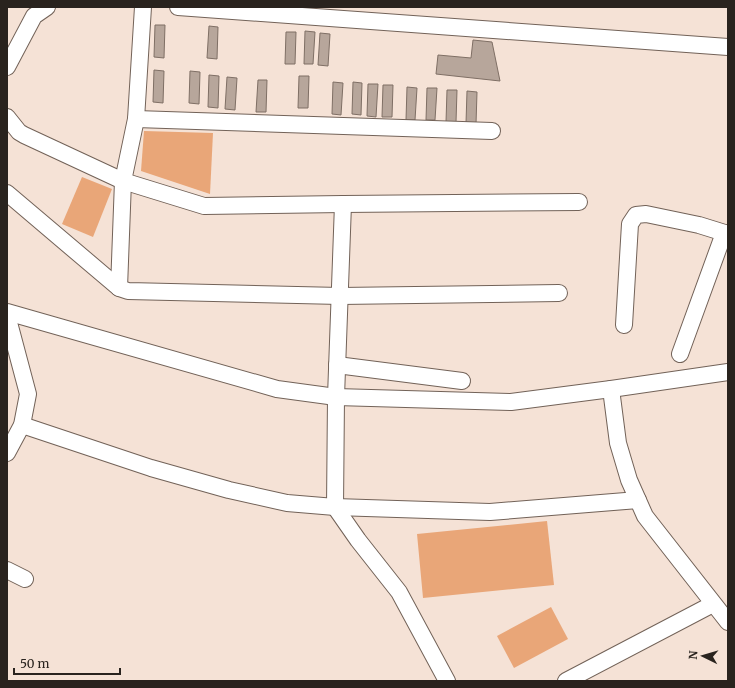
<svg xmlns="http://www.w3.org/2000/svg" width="735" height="688" viewBox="0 0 735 688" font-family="Merriweather,serif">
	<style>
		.green { fill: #e9a678 }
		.building { fill: #b7a69b; stroke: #7f6f65 }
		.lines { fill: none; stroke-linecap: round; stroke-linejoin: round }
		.minor-casing { stroke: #726258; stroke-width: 18 }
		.minor { stroke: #fff; stroke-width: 16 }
	</style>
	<rect width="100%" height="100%" fill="#f5e2d6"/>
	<g class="green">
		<polygon points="144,131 213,133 210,194 141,171"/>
		<polygon points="82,177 112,189 93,237 62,224"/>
		<polygon points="547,521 554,585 423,598 417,534"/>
		<polygon points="551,607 568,639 514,668 497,636"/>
	</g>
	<g class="building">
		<polygon points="155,25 165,25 164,58 154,57"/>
		<polygon points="209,26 218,27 217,59 207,58"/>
		<polygon points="305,31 315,32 313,64 304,64"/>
		<polygon points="286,32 296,32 295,64 285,64"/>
		<polygon points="320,33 330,34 328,66 318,65"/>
		<polygon points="473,40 492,42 500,81 436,74 438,55 471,58"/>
		<polygon points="154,70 164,71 163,103 153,102"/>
		<polygon points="190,71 200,72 199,104 189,103"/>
		<polygon points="209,75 219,76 218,108 208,107"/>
		<polygon points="299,76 309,76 308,108 298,108"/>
		<polygon points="227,77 237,78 235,110 225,109"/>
		<polygon points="258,80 267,80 266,112 256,112"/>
		<polygon points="333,82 343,83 341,115 332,114"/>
		<polygon points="353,82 362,83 361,115 352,114"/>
		<polygon points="368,84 378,84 376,117 367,116"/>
		<polygon points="383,85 393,85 392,117 382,117"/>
		<polygon points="407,87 417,88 415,120 406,120"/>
		<polygon points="427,88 437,88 435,120 426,120"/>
		<polygon points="447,90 457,90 456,122 446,122"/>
		<polygon points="467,91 477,92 476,124 466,123"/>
	</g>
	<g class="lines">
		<defs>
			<g id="minor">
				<polyline points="178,7 728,47"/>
				<polyline points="7,67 34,16 47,7"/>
				<polyline points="7,117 19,132 24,135 123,181 204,206 343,204 579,202"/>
				<polyline points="136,119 492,131"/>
				<polyline points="7,193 119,288 128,291 340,296 559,293"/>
				<polyline points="343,204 336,397 335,507 358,540 399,592 447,681"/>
				<polyline points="119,288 123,181 136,119 143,7"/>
				<polyline points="7,312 277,389 336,397 511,402 611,389 728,372"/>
				<polyline points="7,315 28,394 22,425 7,453"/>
				<polyline points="624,325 630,224 636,215 646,214 699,225 728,234"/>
				<polyline points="680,354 724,233"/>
				<polyline points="337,365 462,381"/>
				<polyline points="611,389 618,443 629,480 645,516 728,622"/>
				<polyline points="22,425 151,468 229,490 287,503 335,507 490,512 638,500"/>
				<polyline points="7,570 25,579"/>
				<polyline points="566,681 713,604"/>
			</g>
		</defs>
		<use href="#minor" class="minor-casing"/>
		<use href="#minor" class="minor"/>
	</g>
	<rect width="735" height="688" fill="none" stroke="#29231e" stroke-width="16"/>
	<g transform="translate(703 656) rotate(275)" stroke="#f5e2d6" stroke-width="3" paint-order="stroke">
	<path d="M0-3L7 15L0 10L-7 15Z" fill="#29231e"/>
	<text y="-6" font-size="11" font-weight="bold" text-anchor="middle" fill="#29231e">N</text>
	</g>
	<path d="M14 668v6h106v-6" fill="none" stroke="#29231e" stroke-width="2"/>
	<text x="20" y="668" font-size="12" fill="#29231e" stroke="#f5e2d6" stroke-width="3" paint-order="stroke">50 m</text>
</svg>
